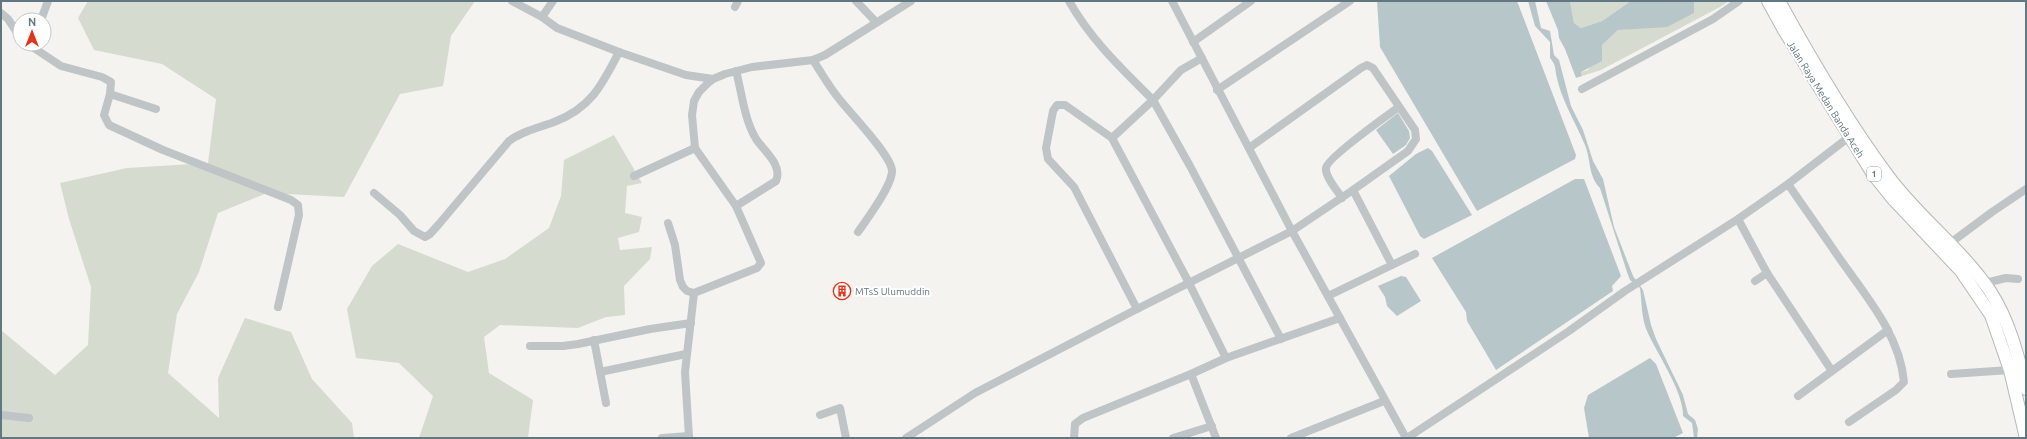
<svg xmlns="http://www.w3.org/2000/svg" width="2027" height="439" viewBox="0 0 2027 439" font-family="Ubuntu,sans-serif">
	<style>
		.green { fill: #d6dbd0 }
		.water { fill: #b7c6c8 }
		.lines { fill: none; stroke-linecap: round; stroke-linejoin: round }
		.highway-casing { stroke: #b4b8ba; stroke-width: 14 }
		.minor { stroke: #bfc4c6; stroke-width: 8 }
		.highway { stroke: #fff; stroke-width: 12 }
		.labels { text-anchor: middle; stroke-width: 4; stroke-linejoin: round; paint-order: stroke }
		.shield { fill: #fff; stroke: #91a0a8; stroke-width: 1 }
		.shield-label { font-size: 9px; font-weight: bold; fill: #627782 }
		.street-label { font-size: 10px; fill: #627782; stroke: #fff }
		.poi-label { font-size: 10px; fill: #627782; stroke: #fff; text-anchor: start }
	</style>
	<rect width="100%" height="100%" fill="#f4f3ef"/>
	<g class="green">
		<polygon points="88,1 475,1 451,36 443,86 400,94 344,197 267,193 218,213 199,272 177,314 168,373 219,418 218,378 245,318 291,332 312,379 352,423 354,438 1,438 1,330 55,375 88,345 91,287 69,219 60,183 127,168 208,163 216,99 162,64 94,50 78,18"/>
		<polygon points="1570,1 1629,1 1628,3 1602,21 1581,28 1574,23"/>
		<polygon points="1694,1 1729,1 1720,7 1601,70 1582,76 1581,72 1588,70 1602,45 1618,30 1639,28 1694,13"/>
		<polygon points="614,135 642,183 627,186 625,213 642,217 639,232 618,238 620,250 652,247 650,259 624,286 625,315 606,317 578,328 500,325 484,337 489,373 533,400 528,438 419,438 433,396 399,363 356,358 347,309 372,266 398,244 468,272 505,259 549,228 561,196 564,160"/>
	</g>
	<g class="water">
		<polygon points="1377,1 1517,1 1576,155 1575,159 1477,211 1380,47"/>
		<path d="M1528,1H1535L1541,28L1550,31L1554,55L1559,60L1571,106L1583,130L1593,161L1603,179L1614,227L1633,276L1643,290L1651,325L1656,339L1683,395L1688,414L1695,420L1698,429L1697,438H1694L1692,423L1683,416C1684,392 1657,354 1647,331C1641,317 1642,302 1640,288L1630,280L1627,272L1600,188C1588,176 1591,159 1585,145C1575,121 1561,100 1556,74C1555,66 1555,64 1550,58V42L1535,26Z"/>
		<polygon points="1546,1 1570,1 1574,23 1581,28 1602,21 1628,3 1629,1 1694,1 1694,13 1667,27 1618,30 1602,45 1602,61 1581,72 1582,76 1576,78 1565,49 1559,38 1558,30"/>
		<polygon points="1398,113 1409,131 1410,138 1406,145 1393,154 1376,130"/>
		<polygon points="1428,148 1432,151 1472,215 1424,239 1420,236 1389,176 1416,154"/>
		<polygon points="1575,179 1584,179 1621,276 1612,286 1613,291 1496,370 1467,321 1466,312 1432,258"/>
		<polygon points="1401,276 1406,277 1421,301 1397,316 1387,306 1385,297 1378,286"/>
		<polygon points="1650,358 1656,364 1683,433 1673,438 1589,438 1584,408 1588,395"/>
	</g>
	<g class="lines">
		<defs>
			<g id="highway">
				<polyline points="1768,1 1784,30 1873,174 1893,199 1961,271 1991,315 2010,370 2026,438"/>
				<path d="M1779,1C1812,61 1847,121 1888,176C1918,217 1961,248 1990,291C2009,320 2018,355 2026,389"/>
			</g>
		</defs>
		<use href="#highway" class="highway-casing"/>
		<g class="minor">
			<polyline points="512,1 542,17"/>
			<polyline points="553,1 542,17 557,28 619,52"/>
			<polyline points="856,1 876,22"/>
			<path d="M1069,1C1091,40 1122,69 1153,100L1112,138"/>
			<polyline points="1172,1 1292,231 1406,438"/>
			<polyline points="735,7 738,1"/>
			<polyline points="1,13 8,19 20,37"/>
			<polyline points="41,20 48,1"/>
			<polyline points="1193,42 1251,1"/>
			<polyline points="28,44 61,66 102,77 111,82 110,94 104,115 109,125 163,150 291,200 298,205 299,215 278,307"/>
			<polyline points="1202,58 1181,70 1153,100 1190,166 1281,339"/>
			<path d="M813,60C822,74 830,88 840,100C851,114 892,156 892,171C892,186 867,219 858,232"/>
			<polyline points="1582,89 1713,19 1739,1"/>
			<polyline points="1217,90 1350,1"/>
			<polyline points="110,94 156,109"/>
			<polyline points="1249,148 1361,68 1367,65 1373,68 1415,130 1416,139 1408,151 1353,190"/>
			<polyline points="634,176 695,148"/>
			<path d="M1788,184C1805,209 1823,234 1840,259C1866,296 1900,335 1904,382L1896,390L1849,422"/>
			<path d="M374,193L400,215L414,231L425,237L430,234L439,224L509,141C522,131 538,128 554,122C591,108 602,85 619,52L686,75L713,79"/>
			<path d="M1342,198C1337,190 1325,177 1326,168C1327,158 1388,115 1399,107"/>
			<path d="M736,206L776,181C783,165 764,151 756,139C744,119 742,93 736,71"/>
			<polyline points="1738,219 1767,273 1755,281"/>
			<polyline points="668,223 675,245 680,280 683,287 687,291 694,293"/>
			<polyline points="1949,244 1992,212 2026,189"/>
			<polyline points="1392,265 1415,254"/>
			<polyline points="1767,273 1832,371"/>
			<polyline points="1985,283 2006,278 2018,279"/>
			<polyline points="1137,309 1074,187 1048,159 1046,148 1053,111 1057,105 1065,105 1112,138 1189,283 1226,358"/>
			<polyline points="594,340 606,403"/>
			<polyline points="530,346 563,346 578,344 650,329 691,323"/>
			<polyline points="600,372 686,354"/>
			<polyline points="1951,374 2010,370"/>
			<polyline points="1798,396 1888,330"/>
			<polyline points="1,415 29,418"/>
			<polyline points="820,415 840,408 846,438"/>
			<polyline points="662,438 689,436"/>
			<polyline points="689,438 685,372 694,293 757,268 761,263 736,206 695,148 692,115 694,101 699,92 707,84 713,79 725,74 752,67 813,60 825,55 911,1"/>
			<polyline points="906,438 975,393 1137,309 1292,231 1353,190 1392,265 1328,296"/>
			<polyline points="1074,438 1075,424 1083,418 1191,374"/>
			<polyline points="1173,438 1212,426"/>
			<polyline points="1216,438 1191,374 1226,358 1340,318"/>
			<polyline points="1291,438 1384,401"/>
			<polyline points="1407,438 1569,331 1625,291 1738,219 1788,184 1853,134"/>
		</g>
		<use href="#highway" class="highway"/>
	</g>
	<defs>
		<symbol id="building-ring" viewBox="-11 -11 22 22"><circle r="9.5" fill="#fff" stroke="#e7321c" stroke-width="1.5"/><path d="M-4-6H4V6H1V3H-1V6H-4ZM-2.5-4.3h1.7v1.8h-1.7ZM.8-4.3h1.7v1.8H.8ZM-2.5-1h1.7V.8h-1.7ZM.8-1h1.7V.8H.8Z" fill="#e7321c"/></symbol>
	</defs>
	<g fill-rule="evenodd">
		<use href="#building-ring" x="832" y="281" width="20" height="20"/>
	</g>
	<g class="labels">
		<rect class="shield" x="1867" y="167" width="14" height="14" rx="3"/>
		<g class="shield-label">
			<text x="1874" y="177">1</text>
		</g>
		<g class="street-label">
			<text transform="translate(1826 99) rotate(58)" y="4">Jalan Raya Medan Banda Aceh</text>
		</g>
		<g class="poi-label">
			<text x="855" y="295">MTsS Ulumuddin</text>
		</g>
	</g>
	<rect width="2027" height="439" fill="none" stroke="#627782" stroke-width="4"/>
	<g transform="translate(32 32)"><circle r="19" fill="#ffffff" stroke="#c0c9cd"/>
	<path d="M0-3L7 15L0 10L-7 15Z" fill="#e7321c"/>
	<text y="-6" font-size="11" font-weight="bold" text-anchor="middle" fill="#627782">N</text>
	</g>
</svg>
